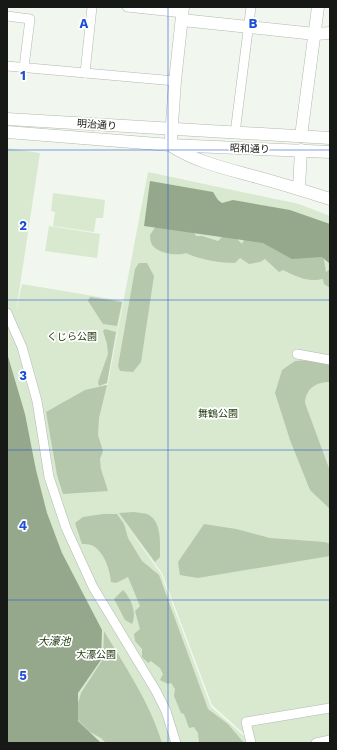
<svg xmlns="http://www.w3.org/2000/svg" width="337" height="750" viewBox="0 0 337 750" font-family="'Work Sans','Noto Sans JP',sans-serif">
	<style>
		.green { fill: #d8e9d0 }
		.forest { fill: #b5c8ab }
		.water { fill: #96a88c }
		.lines { fill: none; stroke-linecap: round; stroke-linejoin: round }
		.street-casing { stroke: #b2b8af; stroke-width: 10 }
		.secondary-casing { stroke: #b2b8af; stroke-width: 13 }
		.street { stroke: #fff; stroke-width: 9 }
		.secondary { stroke: #fff; stroke-width: 12 }
		.grid { fill: none; stroke: #1d4ed8; stroke-width: 1; stroke-opacity: 0.55 }
		.labels { text-anchor: middle; stroke-width: 3.5; stroke-linejoin: round; paint-order: stroke }
		.street-label { font-size: 10px; fill: #171916; stroke: #fff }
		.park-label { font-size: 10px; fill: #1b3508; stroke: #fff }
		.water-label { font-size: 11px; font-style: italic; fill: #233d12; stroke: #fff }
		.grid-label { font-size: 13px; text-anchor: middle; font-weight: bold; fill: #1d4ed8; stroke: #fff; stroke-width: 3.5; stroke-linejoin: round; paint-order: stroke }
	</style>
	<rect width="100%" height="100%" fill="#f1f7ee"/>
	<g class="green">
		<polygon points="7,148 40,153 16,312 22,284 123,301 107,384 104,385 108,385 106,393 148,172 299,204 330,216 330,743 254,743 212,705 162,573 124,522 161,574 211,707 252,743 7,743"/>
		<polygon points="53,193 105,200 103,218 96,218 94,232 53,226 55,212 51,211"/>
		<polygon points="49,226 100,234 97,258 45,251"/>
	</g>
	<g class="forest">
		<path d="M156,226L193,231L196,236H202L218,241L223,236L237,239L242,244L245,238L323,254L326,272L330,269V288L324,284L323,279C307,282 297,277 283,270L279,272L265,259L260,262L249,264L240,258L235,263C219,263 201,260 186,253C179,256 161,254 154,247C151,245 150,239 150,235Z"/>
		<polygon points="139,263 147,263 154,276 141,362 133,372 120,371 118,366 135,269"/>
		<polygon points="90,297 122,302 117,326 103,324 88,301"/>
		<polygon points="105,329 116,332 107,383 99,386 98,382 108,354 107,344 103,331"/>
		<path d="M309,360L330,364V382C316,382 306,388 305,403L330,471V509L310,490L290,440L275,393L282,370L295,361Z"/>
		<polygon points="107,385 99,418 98,435 103,451 100,459 101,469 108,491 63,494 57,475 46,412 85,390"/>
		<path d="M134,512C138,513 146,513 149,515C162,523 160,544 160,557L155,562L119,513Z"/>
		<path d="M103,514H117L124,524L128,538L142,561L159,575L208,709L228,724L244,743H199L198,733L194,727L189,728L184,714L181,713L174,696L175,689L171,683L168,684L160,680L163,674L160,668L151,661L148,663L142,657V649L135,641L134,634L140,629L135,611L140,606L128,577L116,583L111,582C110,570 104,550 91,545C89,544 84,544 82,544L75,523L83,517Z"/>
		<polygon points="204,524 236,529 270,538 325,542 330,544 330,556 198,578 180,575 178,562"/>
		<path d="M123,590C131,598 137,613 132,624L125,620L114,599Z"/>
		<path d="M104,631C126,668 150,703 162,743H106L101,738L90,732L78,720V703L81,693L103,659Z"/>
	</g>
	<g class="water">
		<polygon points="150,181 213,192 218,200 222,203 233,200 290,210 330,224 330,264 322,257 292,259 263,243 144,226"/>
		<polygon points="7,353 25,414 36,470 47,513 62,553 102,630 101,660 78,693 78,721 101,743 7,743"/>
	</g>
	<g class="lines">
		<defs>
			<g id="street">
				<polyline points="127,7 183,13"/>
				<polyline points="7,16 30,19 24,67"/>
				<polyline points="7,66 175,81"/>
				<polyline points="85,73 92,7"/>
				<polyline points="235,133 251,7"/>
				<polyline points="7,313 22,347 37,401 49,477 66,528 93,587 156,691 166,711 176,743"/>
				<polyline points="297,354 330,360"/>
				<polyline points="251,743 246,722 330,708"/>
				<polyline points="316,743 330,740"/>
			</g>
			<g id="secondary">
				<polyline points="182,20 315,34 330,33"/>
				<polyline points="7,119 330,138"/>
				<polyline points="7,132 170,145 330,152"/>
				<polyline points="301,136 318,7"/>
				<polyline points="171,138 175,81 183,7"/>
				<path d="M170,145C196,162 224,168 253,176C279,183 305,191 330,199"/>
				<polyline points="299,188 301,150"/>
			</g>
		</defs>
		<use href="#street" class="street-casing"/>
		<use href="#secondary" class="secondary-casing"/>
		<use href="#street" class="street"/>
		<use href="#secondary" class="secondary"/>
	</g>
	<path class="grid" d="M168,7V743M7,150H330M7,300H330M7,450H330M7,600H330"/>
	<g class="labels">
		<g class="street-label">
			<text transform="translate(97 124) rotate(4)" y="4">明治通り</text>
			<text transform="translate(250 148) rotate(2)" y="4">昭和通り</text>
		</g>
		<g class="park-label">
			<text x="72" y="340">くじら公園</text>
			<text x="218" y="417">舞鶴公園</text>
			<text x="96" y="658">大濠公園</text>
		</g>
		<g class="water-label">
			<text x="54" y="645">大濠池</text>
		</g>
	</g>
	<g class="grid-label">
		<text x="84" y="28">A</text>
		<text x="253" y="28">B</text>
		<text x="23" y="80">1</text>
		<text x="23" y="230">2</text>
		<text x="23" y="380">3</text>
		<text x="23" y="530">4</text>
		<text x="23" y="680">5</text>
	</g>
	<rect width="337" height="750" fill="none" stroke="#171916" stroke-width="16"/>
</svg>
